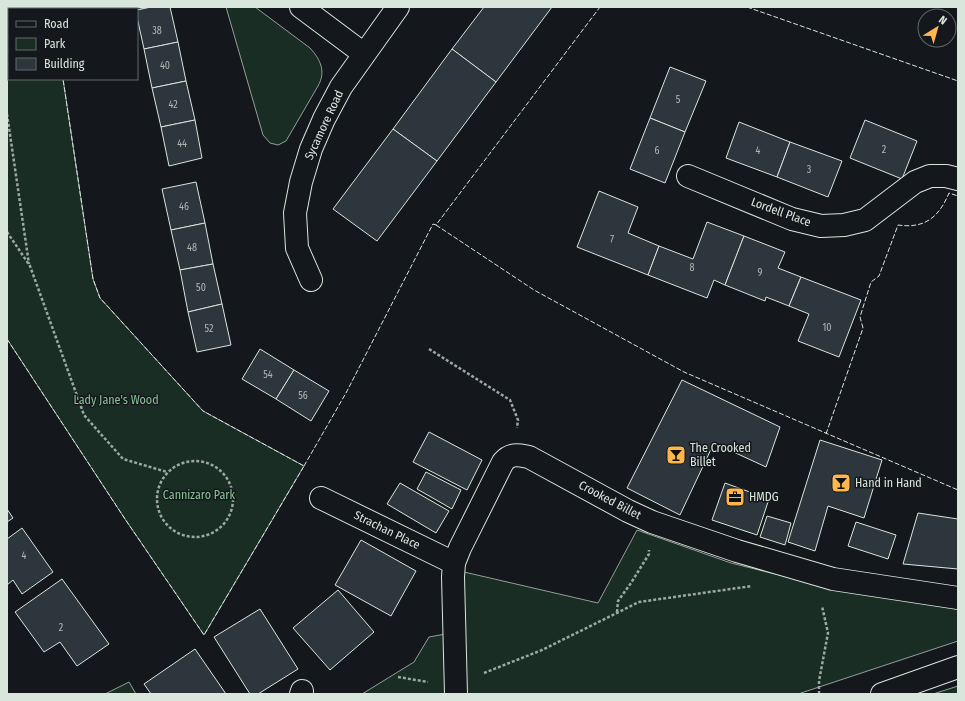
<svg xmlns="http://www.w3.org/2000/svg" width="965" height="701" viewBox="0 0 965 701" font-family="'Fira Sans Condensed',sans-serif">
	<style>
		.green { fill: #1a2d24; stroke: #939e99 }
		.building { fill: #2c363c; stroke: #d8e6dc }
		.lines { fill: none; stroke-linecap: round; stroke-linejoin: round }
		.minor-casing { stroke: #d8e6dc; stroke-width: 24 }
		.major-casing { stroke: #d8e6dc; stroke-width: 24 }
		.path { stroke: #9da8a2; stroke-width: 2.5; stroke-dasharray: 3 2; stroke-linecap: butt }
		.minor { stroke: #14181c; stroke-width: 22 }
		.major { stroke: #14181c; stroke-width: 22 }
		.fence { stroke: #d8e6dc; stroke-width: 1; stroke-dasharray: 5 2; stroke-linecap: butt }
		.labels { text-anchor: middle; stroke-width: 3; stroke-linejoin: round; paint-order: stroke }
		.number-label { font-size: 10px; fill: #adbab4 }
		.street-label { font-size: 12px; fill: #d8e6dc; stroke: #14181c }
		.park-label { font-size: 12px; fill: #8ac095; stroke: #14181c }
		.poi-label { font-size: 12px; fill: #d8e6dc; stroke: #14181c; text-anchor: start }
	</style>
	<rect width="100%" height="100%" fill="#14181c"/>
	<g class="green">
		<polygon points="7,7 52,7 52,9 9,9 9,79 63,79 93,279 100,298 203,411 304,466 204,635 125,519 7,339"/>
		<path d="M226,7H255L310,48C321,60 326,72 318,86L286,141L278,145L270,143L263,135Z"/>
		<polygon points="637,530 731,563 799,580 958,608 958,641 798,694 362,694 414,662 429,637 462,631 464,572 598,603"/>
		<polygon points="129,682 136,694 105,694"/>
		<polygon points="958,686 958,694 933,694"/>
	</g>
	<g class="building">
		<polygon points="135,7 151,7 137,10"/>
		<polygon points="151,7 170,7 178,42 144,49 137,17 137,10"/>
		<polygon points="484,7 552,7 496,82 452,49"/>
		<polygon points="178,42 186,81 152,88 144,49"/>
		<polygon points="452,49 496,82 437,161 393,129"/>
		<polygon points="670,67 706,81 685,132 650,118"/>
		<polygon points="186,81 195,120 161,127 152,88"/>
		<polygon points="650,118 685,132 665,183 630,169"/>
		<polygon points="195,120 202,158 169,166 161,127"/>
		<polygon points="865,120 917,141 902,179 850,158"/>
		<polygon points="739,122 790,142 777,177 726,158"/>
		<polygon points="393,129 437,161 377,241 333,209"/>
		<polygon points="790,142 842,161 828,197 777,177"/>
		<polygon points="196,182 205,223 171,230 162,189"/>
		<polygon points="599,191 638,207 628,233 659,246 648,275 577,247"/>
		<polygon points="707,222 744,236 725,285 714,280 707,298 648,275 659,246 693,259"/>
		<polygon points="205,223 213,264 180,270 171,230"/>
		<polygon points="744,236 785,252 778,268 801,277 789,306 766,297 765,301 725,285"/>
		<polygon points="213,264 222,304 188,312 180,270"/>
		<polygon points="801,277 861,300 839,357 798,341 809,314 789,306"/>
		<polygon points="222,304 231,345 197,352 188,312"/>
		<polygon points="260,349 294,370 276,399 242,379"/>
		<polygon points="294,370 329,391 311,421 276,399"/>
		<polygon points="682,380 780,427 766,467 714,443 680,515 627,488"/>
		<polygon points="429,432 482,460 467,490 413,462"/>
		<polygon points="820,440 882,460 864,518 828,506 815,551 788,542"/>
		<polygon points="426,472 461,490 452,509 417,489"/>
		<polygon points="400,483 449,511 436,533 387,504"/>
		<polygon points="725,483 769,499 757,535 712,520"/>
		<polygon points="7,509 13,518 7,522"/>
		<polygon points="918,513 958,519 958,569 903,564"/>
		<polygon points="767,516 791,523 785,545 760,537"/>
		<polygon points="856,522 896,535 888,559 848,546"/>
		<polygon points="22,528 53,572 22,594 13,580 7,585 7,539"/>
		<polygon points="361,540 416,571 391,616 335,585"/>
		<polygon points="62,579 109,644 77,666 60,642 44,652 15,612"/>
		<polygon points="338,590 374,632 330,670 293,628"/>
		<polygon points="260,609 298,669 258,694 250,694 214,637"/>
		<polygon points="195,649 226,694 151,694 144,684"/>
	</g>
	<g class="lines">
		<defs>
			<g id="minor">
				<polyline points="301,7 364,54"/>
				<polyline points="688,176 792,219 821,226 844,225 865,220 915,182 930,176 946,176 958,179"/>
				<polyline points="311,280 297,248 295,213 301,182 311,149 324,119 341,87 398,7"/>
				<polyline points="321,498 454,563"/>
				<polyline points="301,694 302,691"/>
				<path d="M456,694L453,577L454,563L460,548L503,462C511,453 518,455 529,457L628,511L652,522L737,551L833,579L958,598"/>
			</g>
			<polyline id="major" points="882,694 958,667"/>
		</defs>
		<use href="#minor" class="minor-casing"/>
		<use href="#major" class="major-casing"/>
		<g class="path">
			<polyline points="7,114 29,264"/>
			<polyline points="7,232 30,266 84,415 123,459 167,472"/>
			<polyline points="429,349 510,400 518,420 517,428"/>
			<circle cx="195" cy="499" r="38"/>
			<polyline points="617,612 618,601 631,583 649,554 649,550"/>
			<polyline points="484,673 542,650 639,602 752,586"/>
			<polyline points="398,677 428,682"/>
			<polyline points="819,694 819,681 828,633 822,606"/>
		</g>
		<use href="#minor" class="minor"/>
		<use href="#major" class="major"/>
		<g class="fence">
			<polyline points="52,7 52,9"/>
			<polyline points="747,7 958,81"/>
			<polyline points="436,225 534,290 684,372 958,490"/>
			<polyline points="7,339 125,519 204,635 304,466 203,411 100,298 93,279 63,79"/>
			<path d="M826,434L863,328L860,317L871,282L879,276L898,225C925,229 939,217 949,193L958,196"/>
			<polyline points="304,466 346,393 433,224 436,225 600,7"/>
		</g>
	</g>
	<defs>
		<symbol id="bar-square" viewBox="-11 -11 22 22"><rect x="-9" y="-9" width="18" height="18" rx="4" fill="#ffb74d" stroke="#14181c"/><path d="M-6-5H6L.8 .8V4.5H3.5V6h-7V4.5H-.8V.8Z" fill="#111"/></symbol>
		<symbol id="office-square" viewBox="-11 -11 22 22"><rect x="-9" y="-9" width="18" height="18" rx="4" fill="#ffb74d" stroke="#14181c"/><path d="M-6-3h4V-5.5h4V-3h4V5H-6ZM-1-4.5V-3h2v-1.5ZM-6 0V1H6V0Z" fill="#111"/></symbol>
	</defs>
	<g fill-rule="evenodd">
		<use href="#bar-square" x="665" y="444" width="22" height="22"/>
		<use href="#bar-square" x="830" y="472" width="22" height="22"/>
		<use href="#office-square" x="724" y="486" width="22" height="22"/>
	</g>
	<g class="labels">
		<g class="number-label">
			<text x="157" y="34">38</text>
			<text x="165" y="69">40</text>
			<text x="678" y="103">5</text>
			<text x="173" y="108">42</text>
			<text x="182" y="147">44</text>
			<text x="884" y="153">2</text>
			<text x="657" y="154">6</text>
			<text x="758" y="154">4</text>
			<text x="809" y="173">3</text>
			<text x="184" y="210">46</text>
			<text x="612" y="243">7</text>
			<text x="192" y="251">48</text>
			<text x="692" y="271">8</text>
			<text x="760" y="276">9</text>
			<text x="201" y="291">50</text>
			<text x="827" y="331">10</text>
			<text x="209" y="332">52</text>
			<text x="268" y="378">54</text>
			<text x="303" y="399">56</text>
			<text x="24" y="559">4</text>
			<text x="61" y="631">2</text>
		</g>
		<g class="street-label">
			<text transform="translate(324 125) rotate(-65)" y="4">Sycamore Road</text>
			<text transform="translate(781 212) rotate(20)" y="4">Lordell Place</text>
			<text transform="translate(610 500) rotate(28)" y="4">Crooked Billet</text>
			<text transform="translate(387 530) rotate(26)" y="4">Strachan Place</text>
		</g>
		<g class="park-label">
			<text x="116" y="404">Lady Jane's Wood</text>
			<text x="199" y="499">Cannizaro Park</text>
		</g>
		<g class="poi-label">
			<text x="690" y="452">The Crooked<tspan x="690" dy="14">Billet</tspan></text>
			<text x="855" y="487">Hand in Hand</text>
			<text x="749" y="501">HMDG</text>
		</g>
	</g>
	<rect width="965" height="701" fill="none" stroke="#d8e6dc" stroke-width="16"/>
	<rect x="8" y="8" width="130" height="72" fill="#14181c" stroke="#626a69"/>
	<rect x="16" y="21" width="20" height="6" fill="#14181c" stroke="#626a69"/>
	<text x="44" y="28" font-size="12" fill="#d8e6dc">Road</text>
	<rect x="16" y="38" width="20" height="12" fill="#1a2d24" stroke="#626a69"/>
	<text x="44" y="48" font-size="12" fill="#d8e6dc">Park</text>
	<rect x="16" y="58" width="20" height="12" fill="#2c363c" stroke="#626a69"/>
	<text x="44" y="68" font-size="12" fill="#d8e6dc">Building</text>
	<g transform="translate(937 28) rotate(37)"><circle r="19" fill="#14181c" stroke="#626a69"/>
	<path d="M0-3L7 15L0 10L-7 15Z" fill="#ffb74d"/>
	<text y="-6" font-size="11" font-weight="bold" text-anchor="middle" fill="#d8e6dc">N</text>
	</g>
</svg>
